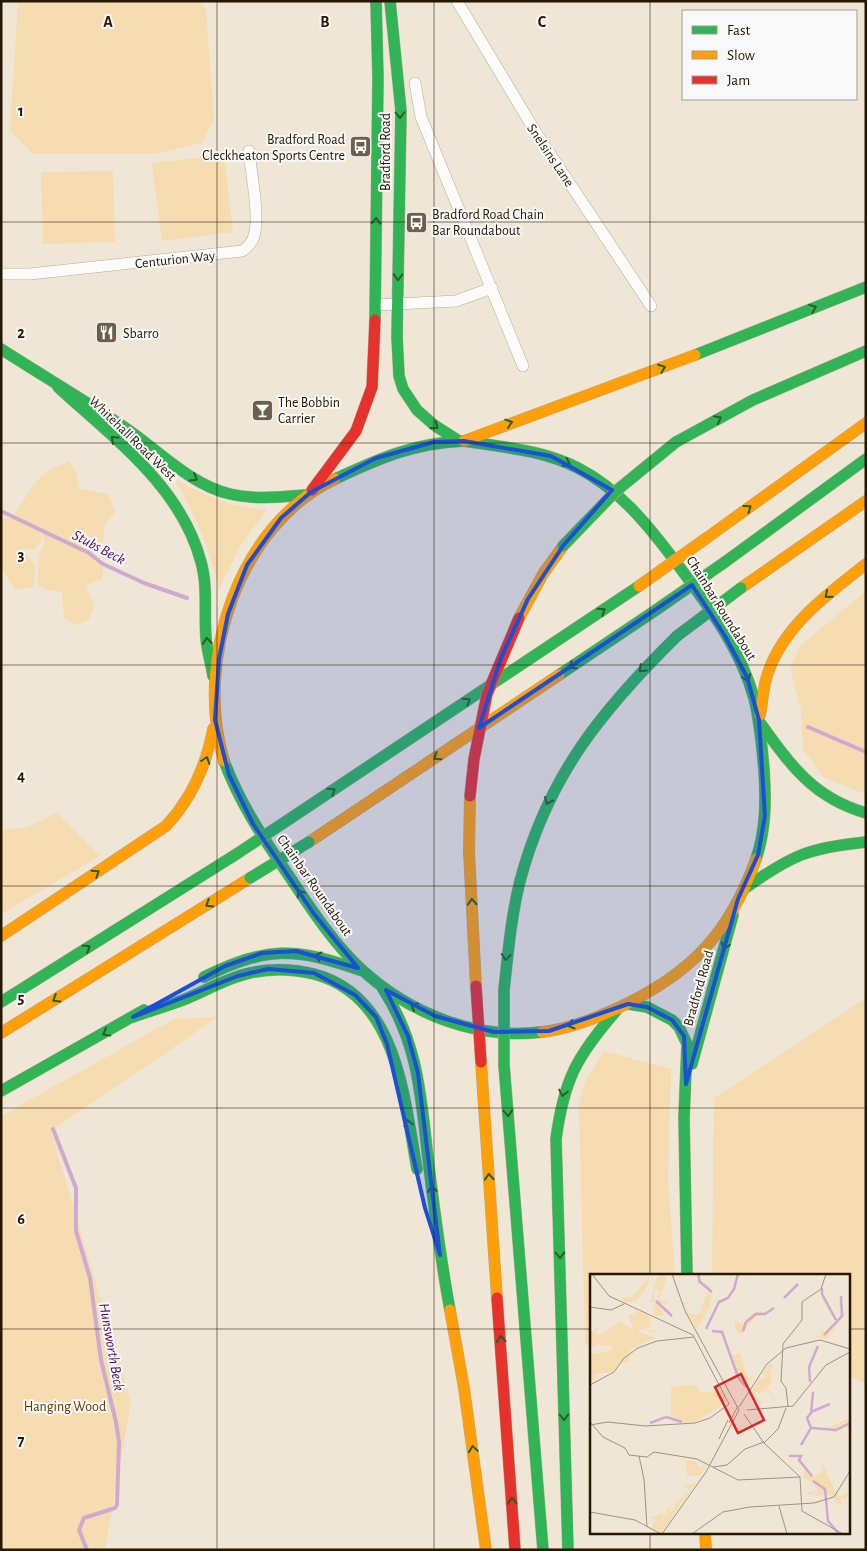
<svg xmlns="http://www.w3.org/2000/svg" width="867" height="1551" viewBox="0 0 867 1551" font-family="'Alegreya Sans',sans-serif">
	<style>
		.green { fill: #f6dcb1 }
		.lines { fill: none; stroke-linecap: round; stroke-linejoin: round }
		.stream { stroke: #cea9d0; stroke-width: 4 }
		.street-casing { stroke: #b8ab95; stroke-width: 12 }
		.fast-casing { stroke: #b8ab95; stroke-width: 12 }
		.slow-casing { stroke: #b8ab95; stroke-width: 12 }
		.jam-casing { stroke: #b8ab95; stroke-width: 12 }
		.street { stroke: #fdfbf9; stroke-width: 11 }
		.fast { stroke: #30b455; stroke-width: 11 }
		.slow { stroke: #ff9f0a; stroke-width: 11 }
		.jam { stroke: #e5322d; stroke-width: 11 }
		.fast-bridge-casing { stroke: #b8ab95; stroke-width: 12; stroke-linecap: butt }
		.slow-bridge-casing { stroke: #b8ab95; stroke-width: 12; stroke-linecap: butt }
		.jam-bridge-casing { stroke: #b8ab95; stroke-width: 12; stroke-linecap: butt }
		.fast-bridge { stroke: #30b455; stroke-width: 11 }
		.slow-bridge { stroke: #ff9f0a; stroke-width: 11 }
		.jam-bridge { stroke: #e5322d; stroke-width: 11 }
		.oneway { stroke: #2a5e27 }
		.marked { fill: #1d4ed8; fill-opacity: 0.2; stroke: #1d4ed8; stroke-width: 4; stroke-linejoin: round }
		.grid { fill: none; stroke: #251701; stroke-width: 1; stroke-opacity: 0.55 }
		.labels { text-anchor: middle; stroke-width: 4; stroke-linejoin: round; paint-order: stroke }
		.poi-label { font-size: 14px; fill: #251701; stroke: #f8f8f8; text-anchor: start }
		.street-label { font-size: 14px; fill: #251701; stroke: #f8f8f8 }
		.park-label { font-size: 14px; fill: #593b00; stroke: #f8f8f8 }
		.water-label { font-size: 15px; font-style: italic; fill: #490a58; stroke: #f8f8f8 }
		.inset-river { fill: none; stroke: #cea9d0; stroke-width: 2.5 }
		.inset-road { fill: none; stroke: #9f9381; stroke-width: 1 }
		.view { fill: #d62828; fill-opacity: 0.15; stroke: #d62828; stroke-width: 2.5 }
		.inset-edge { fill: none; stroke: #251701; stroke-width: 2.5 }
		.grid-label { font-size: 16px; text-anchor: middle; font-weight: bold; fill: #251701; stroke: #f8f8f8; stroke-width: 4; stroke-linejoin: round; paint-order: stroke }
	</style>
	<rect width="100%" height="100%" fill="#f0e6d6"/>
	<g class="green">
		<polygon points="18,1 201,1 206,10 214,119 202,143 154,154 33,154 10,131"/>
		<polygon points="224,155 233,232 162,241 152,163"/>
		<polygon points="113,171 115,242 43,244 41,172"/>
		<path d="M69,461L76,473L79,489L108,494L115,512L104,527L103,542L94,547L90,553L103,564L102,579L86,585L94,605L90,618L78,625L64,619L62,592L47,590L37,585L39,555L45,543L40,530L42,540L35,549H21C36,562 37,569 33,588L15,589L1,567V519L12,518C34,488 31,476 69,461Z"/>
		<path d="M175,480C207,496 230,508 267,509L239,548L219,590C210,550 196,515 175,480Z"/>
		<polygon points="866,591 866,792 860,792 823,777 803,749 801,709 790,668 800,646"/>
		<polygon points="57,813 100,856 1,914 1,830 26,828"/>
		<polygon points="866,998 866,1384 848,1375 848,1275 712,1275 714,1098"/>
		<polygon points="218,1017 51,1131 131,1402 105,1550 1,1550 1,1116 174,1019"/>
		<polygon points="604,1051 671,1069 668,1181 675,1275 591,1275 591,1345 585,1345 579,1102 584,1084"/>
	</g>
	<g class="lines">
		<g class="stream">
			<polyline points="1,511 89,553 103,564 144,583 187,598"/>
			<polyline points="808,727 866,752"/>
			<polyline points="53,1129 76,1188 76,1231 90,1278 101,1360 116,1422 119,1442 117,1505 115,1508 84,1518 79,1530 87,1550"/>
		</g>
		<defs>
			<g id="street">
				<polyline points="457,1 535,131 651,306"/>
				<polyline points="415,83 421,117 523,366"/>
				<path d="M1,274H30L242,251C248,247 252,243 254,236C260,216 251,173 249,151"/>
				<polyline points="376,305 456,301 492,288"/>
			</g>
			<g id="fast">
				<polyline points="390,1 401,111 397,337 399,376 403,389 417,410 434,425 459,441"/>
				<polyline points="375,320 378,78 376,1"/>
				<path d="M1,349C43,376 86,401 127,429C159,451 191,485 230,494C255,500 281,497 306,495"/>
				<polyline points="695,355 866,287"/>
				<path d="M58,387C113,438 181,486 201,562C208,587 204,613 206,638C207,651 211,663 213,676"/>
				<path d="M464,441C502,447 543,450 578,468C619,489 648,525 675,561C706,603 740,647 754,698C760,722 762,746 764,770C766,800 766,830 756,859"/>
				<polyline points="676,442 753,400 866,351"/>
				<path d="M335,479C380,458 414,443 464,441"/>
				<polyline points="725,562 866,459"/>
				<polyline points="559,675 656,610"/>
				<path d="M761,724C791,766 814,798 866,813"/>
				<path d="M224,761C239,801 261,835 285,870C308,904 331,941 361,969C410,1014 476,1040 542,1032"/>
				<polyline points="291,818 639,586"/>
				<path d="M744,889C792,855 808,848 866,842"/>
				<path d="M204,977C268,946 294,947 360,970"/>
				<path d="M383,989C420,1046 421,1101 429,1167C435,1215 441,1262 450,1310"/>
				<path d="M504,990C508,954 511,917 520,881C548,776 601,711 677,636"/>
				<polyline points="1,1002 235,855"/>
				<polyline points="628,1004 647,1007 672,1020 679,1027 687,1044 684,1118 687,1275"/>
				<path d="M133,1017C150,1011 167,1006 183,1000C206,991 226,978 250,973C271,968 293,969 314,974C398,996 404,1098 417,1169"/>
				<polyline points="692,1064 733,915"/>
				<polyline points="504,1065 543,1550"/>
				<polyline points="1,1091 144,1010"/>
				<path d="M568,1550L556,1139C564,1079 577,1056 616,1011"/>
			</g>
			<g id="slow">
				<polyline points="464,441 695,355"/>
				<polyline points="708,537 866,423"/>
				<polyline points="741,588 866,501"/>
				<polyline points="519,618 543,574 563,546"/>
				<path d="M760,715C763,700 763,684 769,670C786,624 829,593 866,564"/>
				<path d="M224,761C194,661 238,525 335,479"/>
				<polyline points="470,796 469,852 476,986"/>
				<polyline points="309,842 559,675"/>
				<path d="M1,936L166,826C192,798 206,767 213,729"/>
				<path d="M542,1032C569,1029 594,1019 618,1008C690,974 729,935 756,859"/>
				<polyline points="1,1033 250,878"/>
				<polyline points="481,1062 497,1298"/>
				<polyline points="450,1310 464,1388 486,1550"/>
				<polyline points="705,1532 706,1550"/>
			</g>
			<g id="jam">
				<polyline points="312,490 356,431 372,387 375,320"/>
				<polyline points="497,1298 515,1550"/>
			</g>
		</defs>
		<use href="#street" class="street-casing"/>
		<use href="#fast" class="fast-casing"/>
		<use href="#slow" class="slow-casing"/>
		<use href="#jam" class="jam-casing"/>
		<use href="#street" class="street"/>
		<use href="#fast" class="fast"/>
		<use href="#slow" class="slow"/>
		<use href="#jam" class="jam"/>
		<defs>
			<g id="fast-bridge">
				<polyline points="563,546 616,491 676,442"/>
				<polyline points="656,610 725,562"/>
				<polyline points="677,636 741,588"/>
				<polyline points="235,855 291,818"/>
				<polyline points="250,878 309,842"/>
				<polyline points="504,990 504,1065"/>
			</g>
			<polyline id="slow-bridge" points="639,586 708,537"/>
			<g id="jam-bridge">
				<polyline points="470,796 474,759 487,694 519,618"/>
				<polyline points="476,986 481,1062"/>
			</g>
		</defs>
		<use href="#fast-bridge" class="fast-bridge-casing"/>
		<use href="#slow-bridge" class="slow-bridge-casing"/>
		<use href="#jam-bridge" class="jam-bridge-casing"/>
		<use href="#fast-bridge" class="fast-bridge"/>
		<use href="#slow-bridge" class="slow-bridge"/>
		<use href="#jam-bridge" class="jam-bridge"/>
	</g>
	<defs><path id="oneway-chevron" d="M-2-3.5L2.5 0L-2 3.5" fill="none" stroke-width="1.6" stroke-linecap="round" stroke-linejoin="round" transform="scale(1.25)"/></defs>
	<g class="oneway">
		<use href="#oneway-chevron" transform="translate(400 115) rotate(89)"/>
		<use href="#oneway-chevron" transform="translate(376 221) rotate(-89)"/>
		<use href="#oneway-chevron" transform="translate(398 277) rotate(92)"/>
		<use href="#oneway-chevron" transform="translate(813 308) rotate(-22)"/>
		<use href="#oneway-chevron" transform="translate(662 368) rotate(-21)"/>
		<use href="#oneway-chevron" transform="translate(718 419) rotate(-28)"/>
		<use href="#oneway-chevron" transform="translate(509 423) rotate(-18)"/>
		<use href="#oneway-chevron" transform="translate(435 426) rotate(37)"/>
		<use href="#oneway-chevron" transform="translate(114 439) rotate(-138)"/>
		<use href="#oneway-chevron" transform="translate(567 463) rotate(24)"/>
		<use href="#oneway-chevron" transform="translate(194 478) rotate(32)"/>
		<use href="#oneway-chevron" transform="translate(748 508) rotate(-36)"/>
		<use href="#oneway-chevron" transform="translate(828 595) rotate(139)"/>
		<use href="#oneway-chevron" transform="translate(602 611) rotate(-34)"/>
		<use href="#oneway-chevron" transform="translate(207 641) rotate(-96)"/>
		<use href="#oneway-chevron" transform="translate(572 666) rotate(146)"/>
		<use href="#oneway-chevron" transform="translate(642 669) rotate(136)"/>
		<use href="#oneway-chevron" transform="translate(747 678) rotate(68)"/>
		<use href="#oneway-chevron" transform="translate(467 701) rotate(-34)"/>
		<use href="#oneway-chevron" transform="translate(437 757) rotate(146)"/>
		<use href="#oneway-chevron" transform="translate(206 760) rotate(-72)"/>
		<use href="#oneway-chevron" transform="translate(332 791) rotate(-34)"/>
		<use href="#oneway-chevron" transform="translate(548 801) rotate(114)"/>
		<use href="#oneway-chevron" transform="translate(96 873) rotate(-33)"/>
		<use href="#oneway-chevron" transform="translate(300 893) rotate(-124)"/>
		<use href="#oneway-chevron" transform="translate(472 902) rotate(-93)"/>
		<use href="#oneway-chevron" transform="translate(209 904) rotate(148)"/>
		<use href="#oneway-chevron" transform="translate(725 946) rotate(106)"/>
		<use href="#oneway-chevron" transform="translate(87 948) rotate(-32)"/>
		<use href="#oneway-chevron" transform="translate(318 956) rotate(-164)"/>
		<use href="#oneway-chevron" transform="translate(506 957) rotate(95)"/>
		<use href="#oneway-chevron" transform="translate(56 999) rotate(148)"/>
		<use href="#oneway-chevron" transform="translate(414 1006) rotate(-151)"/>
		<use href="#oneway-chevron" transform="translate(571 1025) rotate(164)"/>
		<use href="#oneway-chevron" transform="translate(106 1033) rotate(151)"/>
		<use href="#oneway-chevron" transform="translate(563 1093) rotate(102)"/>
		<use href="#oneway-chevron" transform="translate(508 1113) rotate(85)"/>
		<use href="#oneway-chevron" transform="translate(408 1123) rotate(-103)"/>
		<use href="#oneway-chevron" transform="translate(489 1177) rotate(-94)"/>
		<use href="#oneway-chevron" transform="translate(432 1189) rotate(-97)"/>
		<use href="#oneway-chevron" transform="translate(560 1255) rotate(88)"/>
		<use href="#oneway-chevron" transform="translate(501 1339) rotate(-94)"/>
		<use href="#oneway-chevron" transform="translate(564 1417) rotate(88)"/>
		<use href="#oneway-chevron" transform="translate(473 1449) rotate(-98)"/>
		<use href="#oneway-chevron" transform="translate(512 1501) rotate(-94)"/>
	</g>
	<path class="marked" d="M464,441L551,456L612,490L563,546L528,599L501,658L479,728L692,585L725,636L747,677L759,720L765,816L758,855L738,899L686,1084L684,1036L672,1020L647,1007L628,1004L549,1031L494,1032L435,1016L386,990L408,1036L418,1073L440,1255L425,1208L387,1044L376,1017L355,995L314,973L268,969L238,976L133,1017L225,966L262,953L296,951L358,968L314,914L253,824L229,775L215,720L219,659L228,614L247,565L281,518L311,492L376,458L434,442Z"/>
	<path class="grid" d="M217,1V1550M434,1V1550M650,1V1275M1,222H866M1,443H866M1,665H866M1,886H866M1,1108H866M1,1329H591M848,1329H866M650,1532V1550"/>
	<defs>
		<symbol id="bus-square" viewBox="-11 -11 22 22"><rect x="-9" y="-9" width="18" height="18" rx="4" fill="#6c5f4c" stroke="#f8f8f8"/><path d="M-5-6H5V4H4V6H2V4H-2V6H-4V4H-5ZM-3.5-4V0h7V-4ZM-3.5 1.2v1.5H-2V1.2ZM2 1.2v1.5H3.5V1.2Z" fill="#fff"/></symbol>
		<symbol id="restaurant-square" viewBox="-11 -11 22 22"><rect x="-9" y="-9" width="18" height="18" rx="4" fill="#6c5f4c" stroke="#f8f8f8"/><path d="M-5-6h1v4h1v-4h1v4h1v-4h1v5L-1.5 .5V6h-2V.5L-5-1ZM5-6V6H3V1.5H1.5Q1.5-4 5-6Z" fill="#fff"/></symbol>
		<symbol id="bar-square" viewBox="-11 -11 22 22"><rect x="-9" y="-9" width="18" height="18" rx="4" fill="#6c5f4c" stroke="#f8f8f8"/><path d="M-6-5H6L.8 .8V4.5H3.5V6h-7V4.5H-.8V.8Z" fill="#fff"/></symbol>
	</defs>
	<g fill-rule="evenodd">
		<use href="#bus-square" x="348" y="134" width="25" height="25"/>
		<use href="#bus-square" x="404" y="210" width="25" height="25"/>
		<use href="#restaurant-square" x="94" y="320" width="25" height="25"/>
		<use href="#bar-square" x="250" y="398" width="25" height="25"/>
	</g>
	<g class="labels">
		<g class="poi-label">
			<text x="345" y="144" text-anchor="end">Bradford Road<tspan x="345" dy="16">Cleckheaton Sports Centre</tspan></text>
			<text x="432" y="219">Bradford Road Chain<tspan x="432" dy="16">Bar Roundabout</tspan></text>
			<text x="123" y="338">Sbarro</text>
			<text x="278" y="407">The Bobbin<tspan x="278" dy="16">Carrier</tspan></text>
		</g>
		<g class="street-label">
			<text transform="translate(385 152) rotate(-90)" y="5">Bradford Road</text>
			<text transform="translate(551 155) rotate(56)" y="5">Snelsins Lane</text>
			<text transform="translate(175 259) rotate(-6)" y="5">Centurion Way</text>
			<text transform="translate(133 438) rotate(44)" y="5">Whitehall Road West</text>
			<text transform="translate(722 608) rotate(58)" y="5">Chainbar Roundabout</text>
			<text transform="translate(315 885) rotate(55)" y="5">Chainbar Roundabout</text>
			<text transform="translate(698 988) rotate(-74)" y="5">Bradford Road</text>
		</g>
		<g class="park-label">
			<text x="65" y="1411">Hanging Wood</text>
		</g>
		<g class="water-label">
			<text transform="translate(99 547) rotate(28)" y="5">Stubs Beck</text>
			<text transform="translate(112 1347) rotate(80)" y="5">Hunsworth Beck</text>
		</g>
	</g>
	<g transform="translate(590 1274)">
		<rect width="260" height="260" fill="#f0e6d6"/>
		<path d="M71,0H75L76,6L69,26L80,28L71,30L74,41L63,42L65,35L62,33H64L70,17L64,16L65,27L58,28L61,26L66,5ZM107,0H109L110,9H117L122,19L119,34L107,55L96,37L92,28L100,30L95,31L99,40L108,41L110,38L112,33L107,30L113,31L118,16L113,10L107,11ZM60,2L57,13L46,27L33,29L32,24L41,23ZM232,10L233,21L247,46L252,40L249,32L250,21L253,40L260,35L236,65L224,63L231,61L230,53L234,58L246,48L232,26ZM44,35L61,43V53L56,52L59,56L70,57L60,58L57,54L47,57L65,64L39,76L42,78L38,89L30,88L23,98L5,100V105L0,106V81L21,77L24,71L10,72L9,69L0,75V56L5,58L6,53L9,51L5,60L11,61L31,47L44,57L38,41L46,40ZM172,37L174,40L166,42L152,60L145,56V47L153,50L163,39ZM150,79L156,100L162,106L152,119L156,113L149,106L142,81ZM180,89L183,92L180,100L182,109L176,115L184,122L181,130L183,123L175,116L170,120L166,117L164,121L173,129L170,130L162,121L158,122L169,105L176,104L172,100ZM106,111L110,118L133,117L136,124L131,132L105,148L95,149L77,143L81,140V113ZM260,144V159L256,153L242,160L243,154H237ZM96,186L107,188L109,194L118,190L111,201L97,202ZM233,190L246,219L250,223L258,218L256,225L251,224L252,232L246,230L245,222L241,223L239,219L236,225L235,221L224,222L228,218L217,222L218,218L228,216L225,212H216L224,210L213,203L215,194L225,202L232,199ZM106,209L70,260L61,254L66,246L61,243L74,239L70,256L78,233L81,234L76,243L86,231L84,230L101,216L94,212Z" fill="#f6dcb1"/>
		<path class="inset-river" d="M108,0L110,8L122,18M232,14V20L246,46M194,24L208,10M66,27L82,42M116,55L129,28L138,24L144,15L148,0M122,57L132,58L148,103L156,113M153,57L156,48L166,40H175L184,34M234,61L252,42L251,22M220,108L219,93L228,72M221,138L240,130M76,143L92,148M60,149L76,143M222,154L246,156L260,149M211,171L221,154L217,144L221,139L223,118M199,182H211L209,186L222,202M223,207L235,215L238,247L249,260"/>
		<path class="inset-road" d="M2,0L19,22L103,61L139,130M0,33L21,36L34,30M0,111L24,98L34,84L48,74L67,67L104,63M198,132L196,114L191,107L193,70L212,46V28L231,15L236,0M149,133L177,90L196,74L230,66L260,75M157,136L203,132L236,91L260,78M154,140L174,169L210,203L212,237L253,260M0,148L13,163L35,174L39,181L57,183L64,178L107,185L148,206L210,203M139,149L148,132M0,151L18,148L55,152L105,149L120,144L139,130M129,165L138,146M174,169L188,155L196,134M49,182L54,205L57,253M123,193L137,191L155,175L174,168M189,232L197,260M0,238L45,246L71,260M72,260L116,198L149,136L95,37L82,0M102,260L133,238L160,233L224,229L244,223L260,197"/>
		<path class="view" d="M151,100L174,146L148,159L125,113Z"/>
		<rect width="260" height="260" class="inset-edge"/>
	</g>
	<g class="grid-label">
		<text x="108" y="27">A</text>
		<text x="325" y="27">B</text>
		<text x="542" y="27">C</text>
		<text x="21" y="116">1</text>
		<text x="21" y="338">2</text>
		<text x="21" y="560">3</text>
		<text x="21" y="781">4</text>
		<text x="21" y="1003">5</text>
		<text x="21" y="1224">6</text>
		<text x="21" y="1446">7</text>
	</g>
	<rect width="867" height="1551" fill="none" stroke="#251701" stroke-width="5"/>
	<rect x="682" y="10" width="175" height="90" fill="#f8f8f8" stroke="#a49e95"/>
	<rect x="692" y="26" width="25" height="8" fill="#30b455" stroke="#a49e95"/>
	<text x="727" y="35" font-size="15" fill="#251701">Fast</text>
	<rect x="692" y="51" width="25" height="8" fill="#ff9f0a" stroke="#a49e95"/>
	<text x="727" y="60" font-size="15" fill="#251701">Slow</text>
	<rect x="692" y="76" width="25" height="8" fill="#e5322d" stroke="#a49e95"/>
	<text x="727" y="85" font-size="15" fill="#251701">Jam</text>
</svg>
